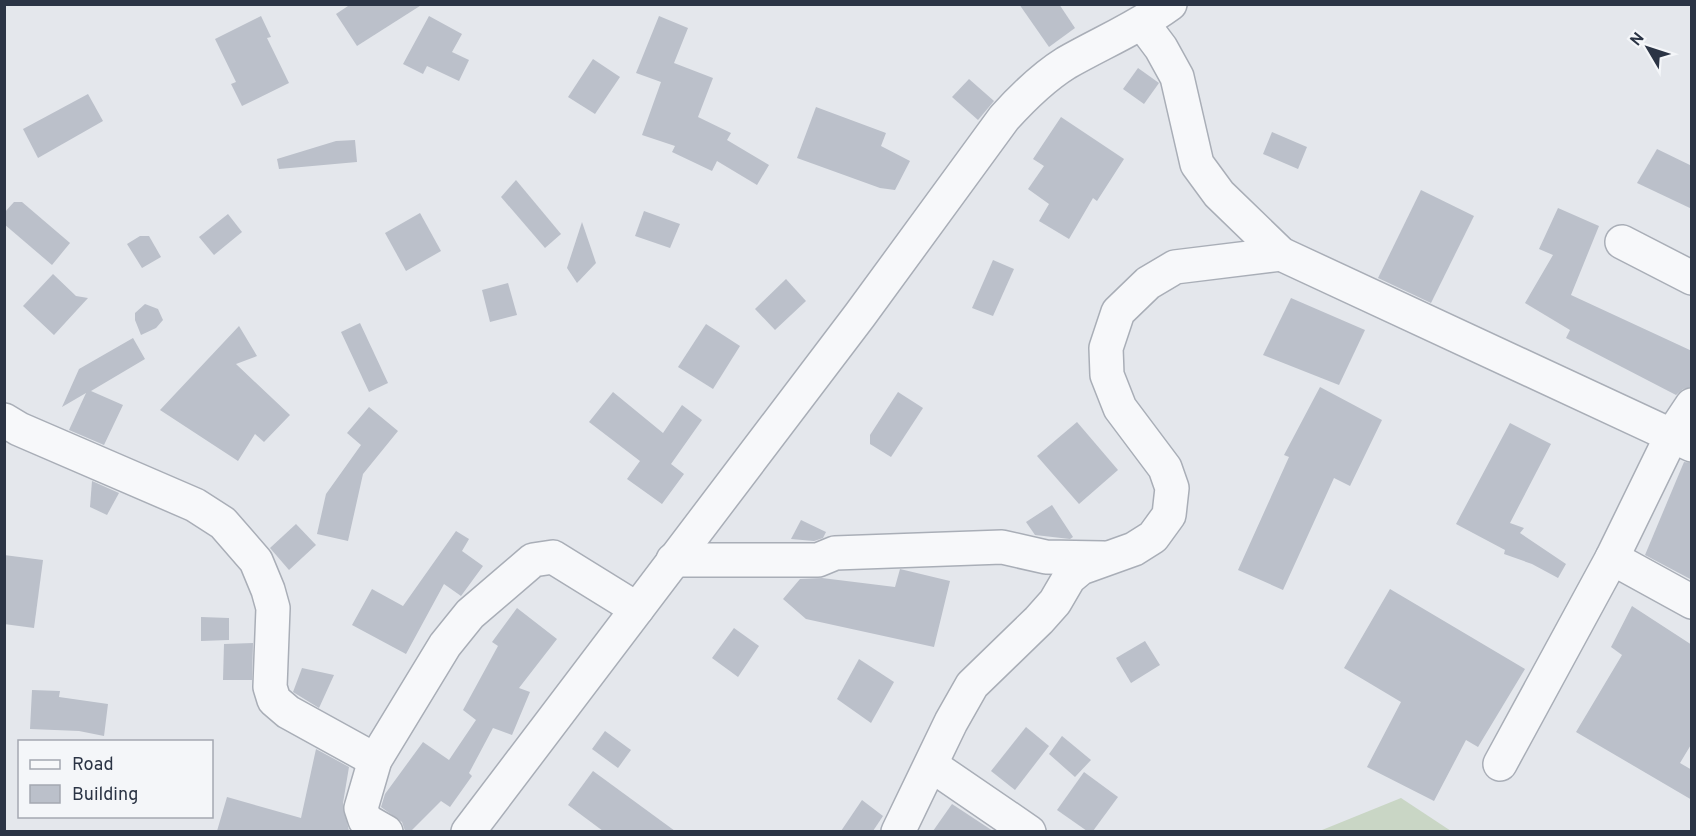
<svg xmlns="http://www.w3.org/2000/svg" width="1696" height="836" viewBox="0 0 1696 836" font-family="Overpass,sans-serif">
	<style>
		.green { fill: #c9d6c5 }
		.building { fill: #bbc0ca }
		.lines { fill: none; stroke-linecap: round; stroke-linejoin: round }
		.minor-casing { stroke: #a9aeb7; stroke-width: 36 }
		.minor { stroke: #f7f8fa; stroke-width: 33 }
	</style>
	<rect width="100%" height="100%" fill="#e4e7ec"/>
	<polygon class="green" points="1401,798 1451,831 1322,831 1322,830"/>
	<g class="building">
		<polygon points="351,4 423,4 357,46 336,14"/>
		<polygon points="1019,4 1059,4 1075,28 1049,47"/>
		<polygon points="261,16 271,37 267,38 289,83 242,106 231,84 236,82 215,39"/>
		<polygon points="429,16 462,34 452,52 469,60 459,81 427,66 423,74 403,64"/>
		<polygon points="659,16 688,28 674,63 713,78 698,117 731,133 727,140 769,165 757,185 717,161 712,171 672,152 675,146 642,135 661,82 636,73"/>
		<polygon points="593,59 620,77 595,114 568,97"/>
		<polygon points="1138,68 1159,83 1144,104 1123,89"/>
		<polygon points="969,79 994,101 978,120 952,97"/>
		<polygon points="88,94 103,121 38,158 23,129"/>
		<polygon points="816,107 886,133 881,146 910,161 895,190 880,188 797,158"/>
		<polygon points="1061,117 1124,159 1097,201 1093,198 1069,239 1039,221 1049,204 1028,189 1044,166 1033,159"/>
		<polygon points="1272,132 1307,147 1298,169 1263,154"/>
		<polygon points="355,140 357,162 279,169 277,159 336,141"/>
		<polygon points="1657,149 1692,166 1692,209 1637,183"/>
		<polygon points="516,180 561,234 545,248 501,197"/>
		<polygon points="1421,190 1474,216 1431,303 1378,278"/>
		<polygon points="14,202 22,202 70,243 52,265 4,224 4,213"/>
		<polygon points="1558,208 1599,226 1571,295 1692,351 1692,387 1683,389 1676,395 1566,338 1570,330 1525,303 1553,255 1539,249"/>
		<polygon points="644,211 680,224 670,248 635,236"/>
		<polygon points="420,213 441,251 406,271 385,233"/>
		<polygon points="228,214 242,232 214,255 199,237"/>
		<polygon points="582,222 596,263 577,283 567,268"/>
		<polygon points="140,236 149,236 161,257 142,268 127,244"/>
		<polygon points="993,260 1014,269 993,316 972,308"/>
		<polygon points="53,274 76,296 88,298 54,335 23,306"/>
		<polygon points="786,279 806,301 775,330 755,309"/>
		<polygon points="508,283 517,315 490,322 482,290"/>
		<polygon points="1291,298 1365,330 1339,385 1263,355"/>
		<polygon points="145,304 158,309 163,320 156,328 141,335 135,320 135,313"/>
		<polygon points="360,323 388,383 369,392 341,332"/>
		<polygon points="706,324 740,346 713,389 678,367"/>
		<polygon points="239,326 257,356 236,364 290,415 264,442 255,434 238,461 160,410"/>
		<polygon points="133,338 145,359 91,391 123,405 104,445 69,430 86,393 62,407 79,369"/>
		<polygon points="1320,387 1382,420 1350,486 1334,478 1283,590 1238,570 1289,457 1284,455"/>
		<polygon points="613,392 663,433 682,405 702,420 671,464 684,474 662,504 627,479 640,461 589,422"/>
		<polygon points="898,392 923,408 891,457 870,444 870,435"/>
		<polygon points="369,407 398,431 363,474 348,541 317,534 326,494 361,445 347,433"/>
		<polygon points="1077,422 1118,470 1079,504 1037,456"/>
		<polygon points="1510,423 1551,444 1510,523 1524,528 1520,533 1566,564 1558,578 1532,564 1504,554 1505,550 1456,524"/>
		<polygon points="1684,462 1692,463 1692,580 1645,555"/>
		<polygon points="92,481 119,493 107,515 90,507"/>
		<polygon points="1052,505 1073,537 1070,539 1035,535 1026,522"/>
		<polygon points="801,520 826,532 823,538 814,541 791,539"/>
		<polygon points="296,524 316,545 289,570 270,548"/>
		<polygon points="456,531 469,539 462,551 483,566 461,596 444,584 406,654 352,625 372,589 403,606"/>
		<polygon points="4,555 43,560 34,628 4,624"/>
		<polygon points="900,569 950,581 934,647 806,619 783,599 800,579 822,578 895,587"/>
		<polygon points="1390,589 1525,669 1478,747 1466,740 1434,801 1367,767 1401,702 1344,668"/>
		<polygon points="1632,606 1692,645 1692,743 1680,763 1692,770 1692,800 1576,732 1622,655 1611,647"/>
		<polygon points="517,608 557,639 519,688 530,692 512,735 493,728 469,773 472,776 450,807 441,801 411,831 405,831 402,822 381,807 385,794 423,742 449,760 476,720 463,710 498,646 492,642"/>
		<polygon points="201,617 229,618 229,640 201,641"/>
		<polygon points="734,628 759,646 738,677 712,658"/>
		<polygon points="1145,641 1160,665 1131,683 1116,658"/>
		<polygon points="253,643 252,680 223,680 224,644"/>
		<polygon points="859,659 894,682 871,723 837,699"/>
		<polygon points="302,668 334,675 319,708 293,692"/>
		<polygon points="32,690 60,691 59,697 108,704 104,736 79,731 30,729"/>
		<polygon points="1026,727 1049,746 1015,790 991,771"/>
		<polygon points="605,731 631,750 618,768 592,749"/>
		<polygon points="1062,736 1091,760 1075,777 1049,754"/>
		<polygon points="316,749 349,767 343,803 349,831 217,831 227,797 301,818"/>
		<polygon points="593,771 675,831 603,831 568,805"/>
		<polygon points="1084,772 1118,797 1093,831 1087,831 1057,810"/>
		<polygon points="862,800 883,816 873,831 841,831"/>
		<polygon points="952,804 993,831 933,831"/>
	</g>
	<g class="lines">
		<defs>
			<g id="minor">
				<polyline points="1143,24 1161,48 1177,77 1197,164 1219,194 1281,254 1692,445"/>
				<polyline points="1622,242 1692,278"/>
				<polyline points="4,420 19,429 195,505 223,523 256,561 268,590 273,608 270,687 274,700 288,712 375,760"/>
				<polyline points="1612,558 1692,602"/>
				<polyline points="673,560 818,560 835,553 1002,547 1046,557 1103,558"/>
				<polyline points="1500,764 1612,558 1672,435 1692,405"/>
				<polyline points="931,765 1029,832"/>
				<polyline points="386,832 365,820 361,808 375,760 445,645 470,614 533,560 553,557 637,609"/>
				<path d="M468,832L860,315L1004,118C1023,97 1042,78 1066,63C1101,43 1137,28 1170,4"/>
				<polyline points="898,832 951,722 972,685 1039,620 1055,602 1069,578 1081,568 1134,549 1153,537 1169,515 1172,488 1165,468 1120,408 1107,375 1106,348 1118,312 1148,283 1175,267 1281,254"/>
			</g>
		</defs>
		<use href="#minor" class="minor-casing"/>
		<use href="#minor" class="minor"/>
	</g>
	<rect width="1696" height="836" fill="none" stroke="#2b3445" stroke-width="12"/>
	<rect x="18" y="740" width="195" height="78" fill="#f4f6f9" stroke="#a4a8b1" stroke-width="1.5"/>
	<rect x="30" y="760" width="30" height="9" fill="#f7f8fa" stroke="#a4a8b1" stroke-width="1.5"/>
	<text x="72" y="770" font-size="18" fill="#2b3445">Road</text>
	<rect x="30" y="785" width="30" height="18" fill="#bbc0ca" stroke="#a4a8b1" stroke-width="1.5"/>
	<text x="72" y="800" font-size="18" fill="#2b3445">Building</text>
	<g transform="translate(1648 48) rotate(309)" stroke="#f4f6f9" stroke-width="4.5" paint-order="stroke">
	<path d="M0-4.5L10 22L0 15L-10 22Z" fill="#2b3445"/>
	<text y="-9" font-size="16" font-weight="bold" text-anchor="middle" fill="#2b3445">N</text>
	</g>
</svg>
